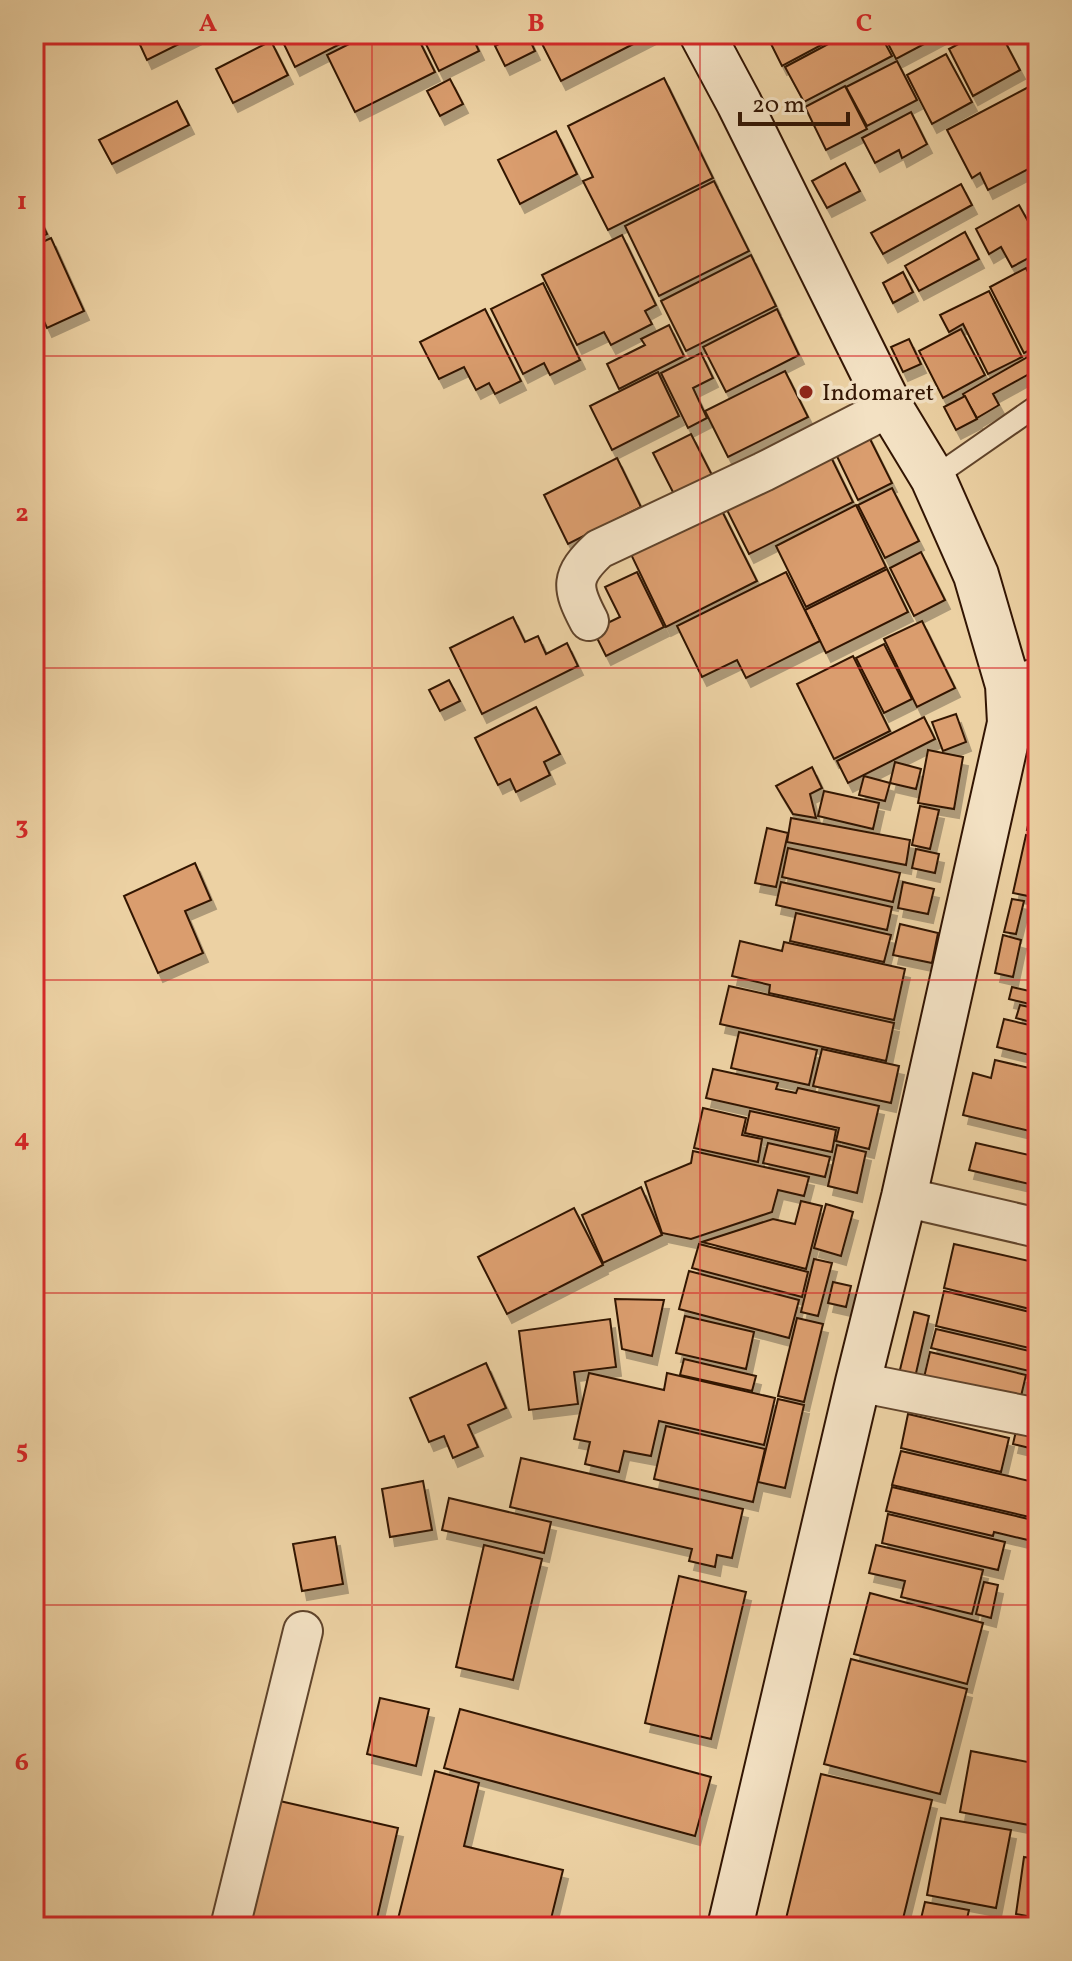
<svg xmlns="http://www.w3.org/2000/svg" width="1072" height="1961" viewBox="0 0 1072 1961" font-family="Vollkorn,serif">
	<style>
		.building { fill: #da9d6e; stroke: #321503; stroke-width: 2; filter: url(#shadow) }
		.lines { fill: none; stroke-linecap: round; stroke-linejoin: round }
		.lane-casing { stroke: #60442b; stroke-width: 24 }
		.street-casing { stroke: #60442b; stroke-width: 42 }
		.secondary-casing { stroke: #321503; stroke-width: 48 }
		.lane { stroke: #f3e1c3; stroke-width: 20 }
		.street { stroke: #f3e1c3; stroke-width: 38 }
		.secondary { stroke: #f3e1c3; stroke-width: 44 }
		.grid { fill: none; stroke: #d62828; stroke-width: 2; stroke-opacity: 0.55 }
		.poi-dot { fill: #8f2418; stroke: #f3e1c3; stroke-width: 3 }
		.labels { text-anchor: middle; stroke-width: 7; stroke-linejoin: round; paint-order: stroke }
		.poi-label { font-size: 24px; fill: #321503; stroke: #f3e1c3; text-anchor: start }
		.neatline { fill: none; stroke: #d62828; stroke-width: 3 }
		.grid-label { font-size: 26px; text-anchor: middle; font-weight: bold; fill: #d62828 }
	</style>
	<defs>
		<filter id="shadow"><feDropShadow dx="5" dy="9" stdDeviation="0" flood-color="#0004"/></filter>
	</defs>
	<rect width="100%" height="100%" fill="#ecd1a3"/>
	<filter id="stains"><feTurbulence type="fractalNoise" baseFrequency=".0025" numOctaves="4"/><feColorMatrix values="0 0 0 0 .2 0 0 0 0 .09 0 0 0 0 .02 0 0 0 .5 -.17"/></filter>
	<radialGradient id="worn" r=".72"><stop offset=".6" stop-color="#630" stop-opacity="0"/><stop offset="1" stop-color="#630" stop-opacity=".3"/></radialGradient>
	<g class="building">
		<polygon points="135,34 199,34 147,60"/>
		<polygon points="279,34 353,34 354,37 295,67"/>
		<polygon points="369,34 416,34 435,72 355,112 327,55"/>
		<polygon points="421,34 471,34 479,51 439,71"/>
		<polygon points="519,34 527,34 535,51 505,66 495,46"/>
		<polygon points="537,34 653,34 561,81"/>
		<polygon points="766,34 842,34 782,66"/>
		<polygon points="847,34 880,34 892,56 804,102 785,67"/>
		<polygon points="883,34 943,34 896,59"/>
		<polygon points="977,34 1001,34 1020,70 973,96 949,49"/>
		<polygon points="271,41 288,75 233,103 216,69"/>
		<polygon points="946,54 972,102 932,124 907,75"/>
		<polygon points="897,61 917,100 867,126 846,87"/>
		<polygon points="664,78 713,178 608,230 583,181 593,177 568,126"/>
		<polygon points="450,79 463,104 440,116 427,91"/>
		<polygon points="1038,82 1038,164 988,190 980,173 972,178 947,130"/>
		<polygon points="845,86 867,129 826,150 805,107"/>
		<polygon points="177,101 189,125 112,164 99,140"/>
		<polygon points="911,112 927,144 902,158 899,150 875,163 862,138"/>
		<polygon points="556,131 577,174 520,204 498,160"/>
		<polygon points="845,163 860,191 827,208 812,181"/>
		<polygon points="714,181 749,251 659,296 625,226"/>
		<polygon points="961,184 972,205 883,254 871,233"/>
		<polygon points="1019,205 1038,239 1038,253 1012,267 1001,247 989,254 976,229"/>
		<polygon points="34,207 47,234 34,240"/>
		<polygon points="965,232 979,259 919,291 905,266"/>
		<polygon points="622,235 656,305 645,311 652,324 611,345 604,332 577,345 542,275"/>
		<polygon points="51,238 84,311 47,328 38,308 34,310 34,246"/>
		<polygon points="751,255 776,306 686,351 661,301"/>
		<polygon points="1038,261 1038,285 1029,266"/>
		<polygon points="1026,268 1038,292 1038,345 1024,353 990,287"/>
		<polygon points="903,272 913,292 893,303 883,283"/>
		<polygon points="543,283 580,360 550,375 544,363 523,374 491,309"/>
		<polygon points="989,291 1022,357 988,374 963,324 949,332 940,315"/>
		<polygon points="485,309 521,381 495,394 489,383 476,390 464,367 439,379 420,342"/>
		<polygon points="777,309 799,355 726,392 703,347"/>
		<polygon points="669,325 684,356 619,389 607,364 645,345 641,339"/>
		<polygon points="961,329 985,375 943,398 919,351"/>
		<polygon points="909,339 921,364 903,372 891,347"/>
		<polygon points="1038,351 1038,369 993,394 999,405 977,418 963,394"/>
		<polygon points="701,353 713,378 693,388 707,418 688,428 661,373"/>
		<polygon points="785,371 808,417 728,457 705,411"/>
		<polygon points="658,372 679,416 612,450 590,406"/>
		<polygon points="965,396 977,419 956,430 944,407"/>
		<polygon points="864,427 892,483 858,500 831,444"/>
		<polygon points="691,434 716,483 678,502 653,453"/>
		<polygon points="827,449 853,502 749,554 723,502"/>
		<polygon points="617,458 641,507 568,544 544,495"/>
		<polygon points="892,488 919,541 885,558 858,505"/>
		<polygon points="717,501 757,581 666,627 627,546"/>
		<polygon points="856,505 886,567 806,607 776,546"/>
		<polygon points="921,552 945,600 914,616 890,568"/>
		<polygon points="887,569 908,612 826,653 805,610"/>
		<polygon points="637,572 664,627 606,656 593,630 620,617 605,587"/>
		<polygon points="786,572 820,641 746,678 737,660 702,677 677,626"/>
		<polygon points="513,617 525,642 538,636 546,654 567,643 578,666 482,714 450,648"/>
		<polygon points="922,621 955,688 917,707 884,639"/>
		<polygon points="884,644 912,699 884,713 856,658"/>
		<polygon points="853,656 890,731 834,759 797,684"/>
		<polygon points="449,680 460,701 440,711 429,690"/>
		<polygon points="536,707 560,754 544,762 550,775 516,792 510,779 498,785 475,738"/>
		<polygon points="956,714 966,742 943,751 932,722"/>
		<polygon points="924,717 935,739 848,783 837,761"/>
		<polygon points="928,750 963,757 954,809 918,803"/>
		<polygon points="895,762 921,769 916,789 890,783"/>
		<polygon points="812,767 822,788 810,794 816,818 793,814 776,786"/>
		<polygon points="864,776 890,783 885,801 859,795"/>
		<polygon points="1038,781 1038,832 1027,830"/>
		<polygon points="824,791 879,803 873,829 818,816"/>
		<polygon points="920,806 939,810 930,849 912,845"/>
		<polygon points="791,818 910,840 906,865 787,842"/>
		<polygon points="767,828 788,833 776,887 755,883"/>
		<polygon points="1026,835 1038,838 1038,852 1028,896 1013,893"/>
		<polygon points="788,848 900,873 893,902 782,877"/>
		<polygon points="916,849 939,854 935,873 912,868"/>
		<polygon points="195,863 211,900 185,911 203,953 158,973 124,896"/>
		<polygon points="1038,868 1038,921 1030,921"/>
		<polygon points="781,882 892,907 887,930 776,905"/>
		<polygon points="903,882 934,889 928,914 898,908"/>
		<polygon points="1012,899 1024,901 1016,934 1004,932"/>
		<polygon points="796,913 891,935 884,962 790,941"/>
		<polygon points="900,924 938,933 932,963 893,955"/>
		<polygon points="1003,935 1021,940 1013,977 995,973"/>
		<polygon points="740,941 782,951 784,942 905,969 894,1020 769,993 770,985 732,976"/>
		<polygon points="729,986 894,1023 886,1061 720,1024"/>
		<polygon points="1012,987 1038,993 1038,1006 1009,999"/>
		<polygon points="1020,1005 1038,1009 1038,1024 1016,1018"/>
		<polygon points="1004,1019 1038,1027 1038,1057 997,1047"/>
		<polygon points="739,1032 817,1050 809,1085 731,1068"/>
		<polygon points="822,1049 899,1066 891,1103 813,1086"/>
		<polygon points="995,1060 1038,1070 1038,1133 963,1115 973,1073 991,1078"/>
		<polygon points="713,1069 778,1083 776,1089 796,1093 798,1088 879,1106 869,1149 836,1141 839,1128 706,1098"/>
		<polygon points="703,1108 746,1118 742,1135 762,1139 758,1162 694,1148"/>
		<polygon points="750,1111 836,1130 832,1152 745,1133"/>
		<polygon points="768,1143 830,1157 825,1177 763,1163"/>
		<polygon points="976,1143 1038,1157 1038,1186 969,1170"/>
		<polygon points="837,1145 866,1152 857,1193 828,1186"/>
		<polygon points="693,1151 809,1177 804,1196 778,1190 772,1212 691,1239 662,1233 645,1182 691,1163"/>
		<polygon points="641,1187 662,1235 603,1263 582,1215"/>
		<polygon points="801,1201 822,1206 806,1269 702,1242 773,1219 795,1224"/>
		<polygon points="826,1204 853,1212 841,1256 814,1248"/>
		<polygon points="574,1208 603,1265 507,1314 478,1257"/>
		<polygon points="699,1244 808,1272 802,1297 692,1268"/>
		<polygon points="954,1244 1038,1263 1038,1294 1034,1310 944,1288"/>
		<polygon points="814,1259 832,1263 818,1316 801,1312"/>
		<polygon points="689,1271 799,1300 789,1338 679,1309"/>
		<polygon points="833,1282 851,1286 846,1307 828,1303"/>
		<polygon points="944,1291 1038,1314 1038,1350 936,1326"/>
		<polygon points="615,1299 664,1300 652,1356 622,1349"/>
		<polygon points="914,1312 929,1316 914,1382 898,1378"/>
		<polygon points="685,1316 754,1332 746,1369 676,1353"/>
		<polygon points="797,1318 823,1324 804,1402 778,1396"/>
		<polygon points="610,1319 616,1367 574,1372 578,1404 529,1410 519,1331"/>
		<polygon points="936,1329 1038,1353 1038,1373 931,1348"/>
		<polygon points="930,1352 1026,1375 1018,1409 922,1386"/>
		<polygon points="684,1359 756,1376 752,1391 680,1375"/>
		<polygon points="486,1363 506,1408 468,1425 478,1447 453,1458 444,1436 429,1442 410,1398"/>
		<polygon points="589,1373 664,1390 667,1373 775,1398 764,1445 659,1421 651,1456 624,1451 619,1472 585,1464 590,1442 574,1439"/>
		<polygon points="778,1399 804,1405 785,1488 758,1482"/>
		<polygon points="908,1414 1009,1438 1001,1472 901,1448"/>
		<polygon points="1019,1418 1038,1422 1038,1450 1013,1444"/>
		<polygon points="666,1426 765,1449 753,1502 654,1479"/>
		<polygon points="901,1451 1038,1483 1038,1519 892,1485"/>
		<polygon points="521,1458 743,1509 732,1558 717,1555 715,1567 689,1561 692,1549 510,1507"/>
		<polygon points="423,1481 432,1530 390,1537 382,1489"/>
		<polygon points="892,1487 1037,1521 1032,1541 994,1532 993,1536 886,1511"/>
		<polygon points="449,1498 551,1522 544,1553 442,1530"/>
		<polygon points="888,1514 1005,1542 998,1570 882,1543"/>
		<polygon points="335,1537 343,1584 302,1591 293,1544"/>
		<polygon points="484,1545 542,1559 513,1680 456,1667"/>
		<polygon points="876,1545 983,1570 972,1614 901,1597 905,1581 869,1573"/>
		<polygon points="679,1576 746,1592 711,1739 645,1723"/>
		<polygon points="984,1582 998,1585 991,1618 976,1614"/>
		<polygon points="870,1593 983,1623 967,1684 854,1654"/>
		<polygon points="851,1659 967,1689 940,1794 824,1764"/>
		<polygon points="380,1698 429,1709 416,1766 367,1754"/>
		<polygon points="460,1709 711,1777 695,1836 444,1768"/>
		<polygon points="971,1751 1038,1764 1038,1777 1029,1825 960,1812"/>
		<polygon points="435,1771 479,1783 464,1846 563,1870 549,1927 535,1927 520,1923 519,1927 396,1927"/>
		<polygon points="821,1774 932,1800 901,1927 784,1927"/>
		<polygon points="271,1799 398,1828 375,1927 241,1927"/>
		<polygon points="941,1818 1011,1830 996,1908 927,1895"/>
		<polygon points="1024,1857 1038,1859 1038,1918 1016,1914"/>
		<polygon points="925,1902 969,1910 965,1927 919,1927"/>
		<polygon points="1003,1920 1038,1926 1038,1927 1002,1927"/>
	</g>
	<g class="lines">
		<defs>
			<polyline id="lane" points="933,478 1038,405"/>
			<g id="street">
				<path d="M589,621C571,587 570,576 599,549L763,472L890,407"/>
				<polyline points="1008,685 1038,678"/>
				<polyline points="904,1197 1038,1228"/>
				<polyline points="858,1382 1038,1418"/>
				<polyline points="230,1927 303,1631"/>
			</g>
			<polyline id="secondary" points="702,34 739,103 890,407 933,478 976,575 1008,685 1010,723 904,1197 858,1382 730,1927"/>
		</defs>
		<use href="#lane" class="lane-casing"/>
		<use href="#street" class="street-casing"/>
		<use href="#secondary" class="secondary-casing"/>
		<use href="#lane" class="lane"/>
		<use href="#street" class="street"/>
		<use href="#secondary" class="secondary"/>
	</g>
	<path class="grid" d="M372,34V1927M700,34V1927M34,356H1038M34,668H1038M34,980H1038M34,1293H1038M34,1605H1038"/>
	<circle class="poi-dot" cx="806" cy="392" r="8"/>
	<g class="labels">
		<g class="poi-label">
			<text x="822" y="400">Indomaret</text>
		</g>
	</g>
	<rect width="1072" height="1961" fill="none" stroke="#ecd1a3" stroke-width="88"/>
	<path d="M740 112v12h108v-12" fill="none" stroke="#321503" stroke-width="4"/>
	<text x="752" y="112" font-size="24" fill="#321503" stroke="#f3e1c3" stroke-width="6" paint-order="stroke">20 m</text>
	<rect x="44" y="44" width="984" height="1873" class="neatline"/>
	<g class="grid-label">
		<text x="208" y="31">A</text>
		<text x="536" y="31">B</text>
		<text x="864" y="31">C</text>
		<text x="22" y="209">1</text>
		<text x="22" y="521">2</text>
		<text x="22" y="834">3</text>
		<text x="22" y="1146">4</text>
		<text x="22" y="1458">5</text>
		<text x="22" y="1770">6</text>
	</g>
	<rect width="100%" height="100%" filter="url(#stains)"/>
	<rect width="100%" height="100%" fill="url(#worn)"/>
</svg>
